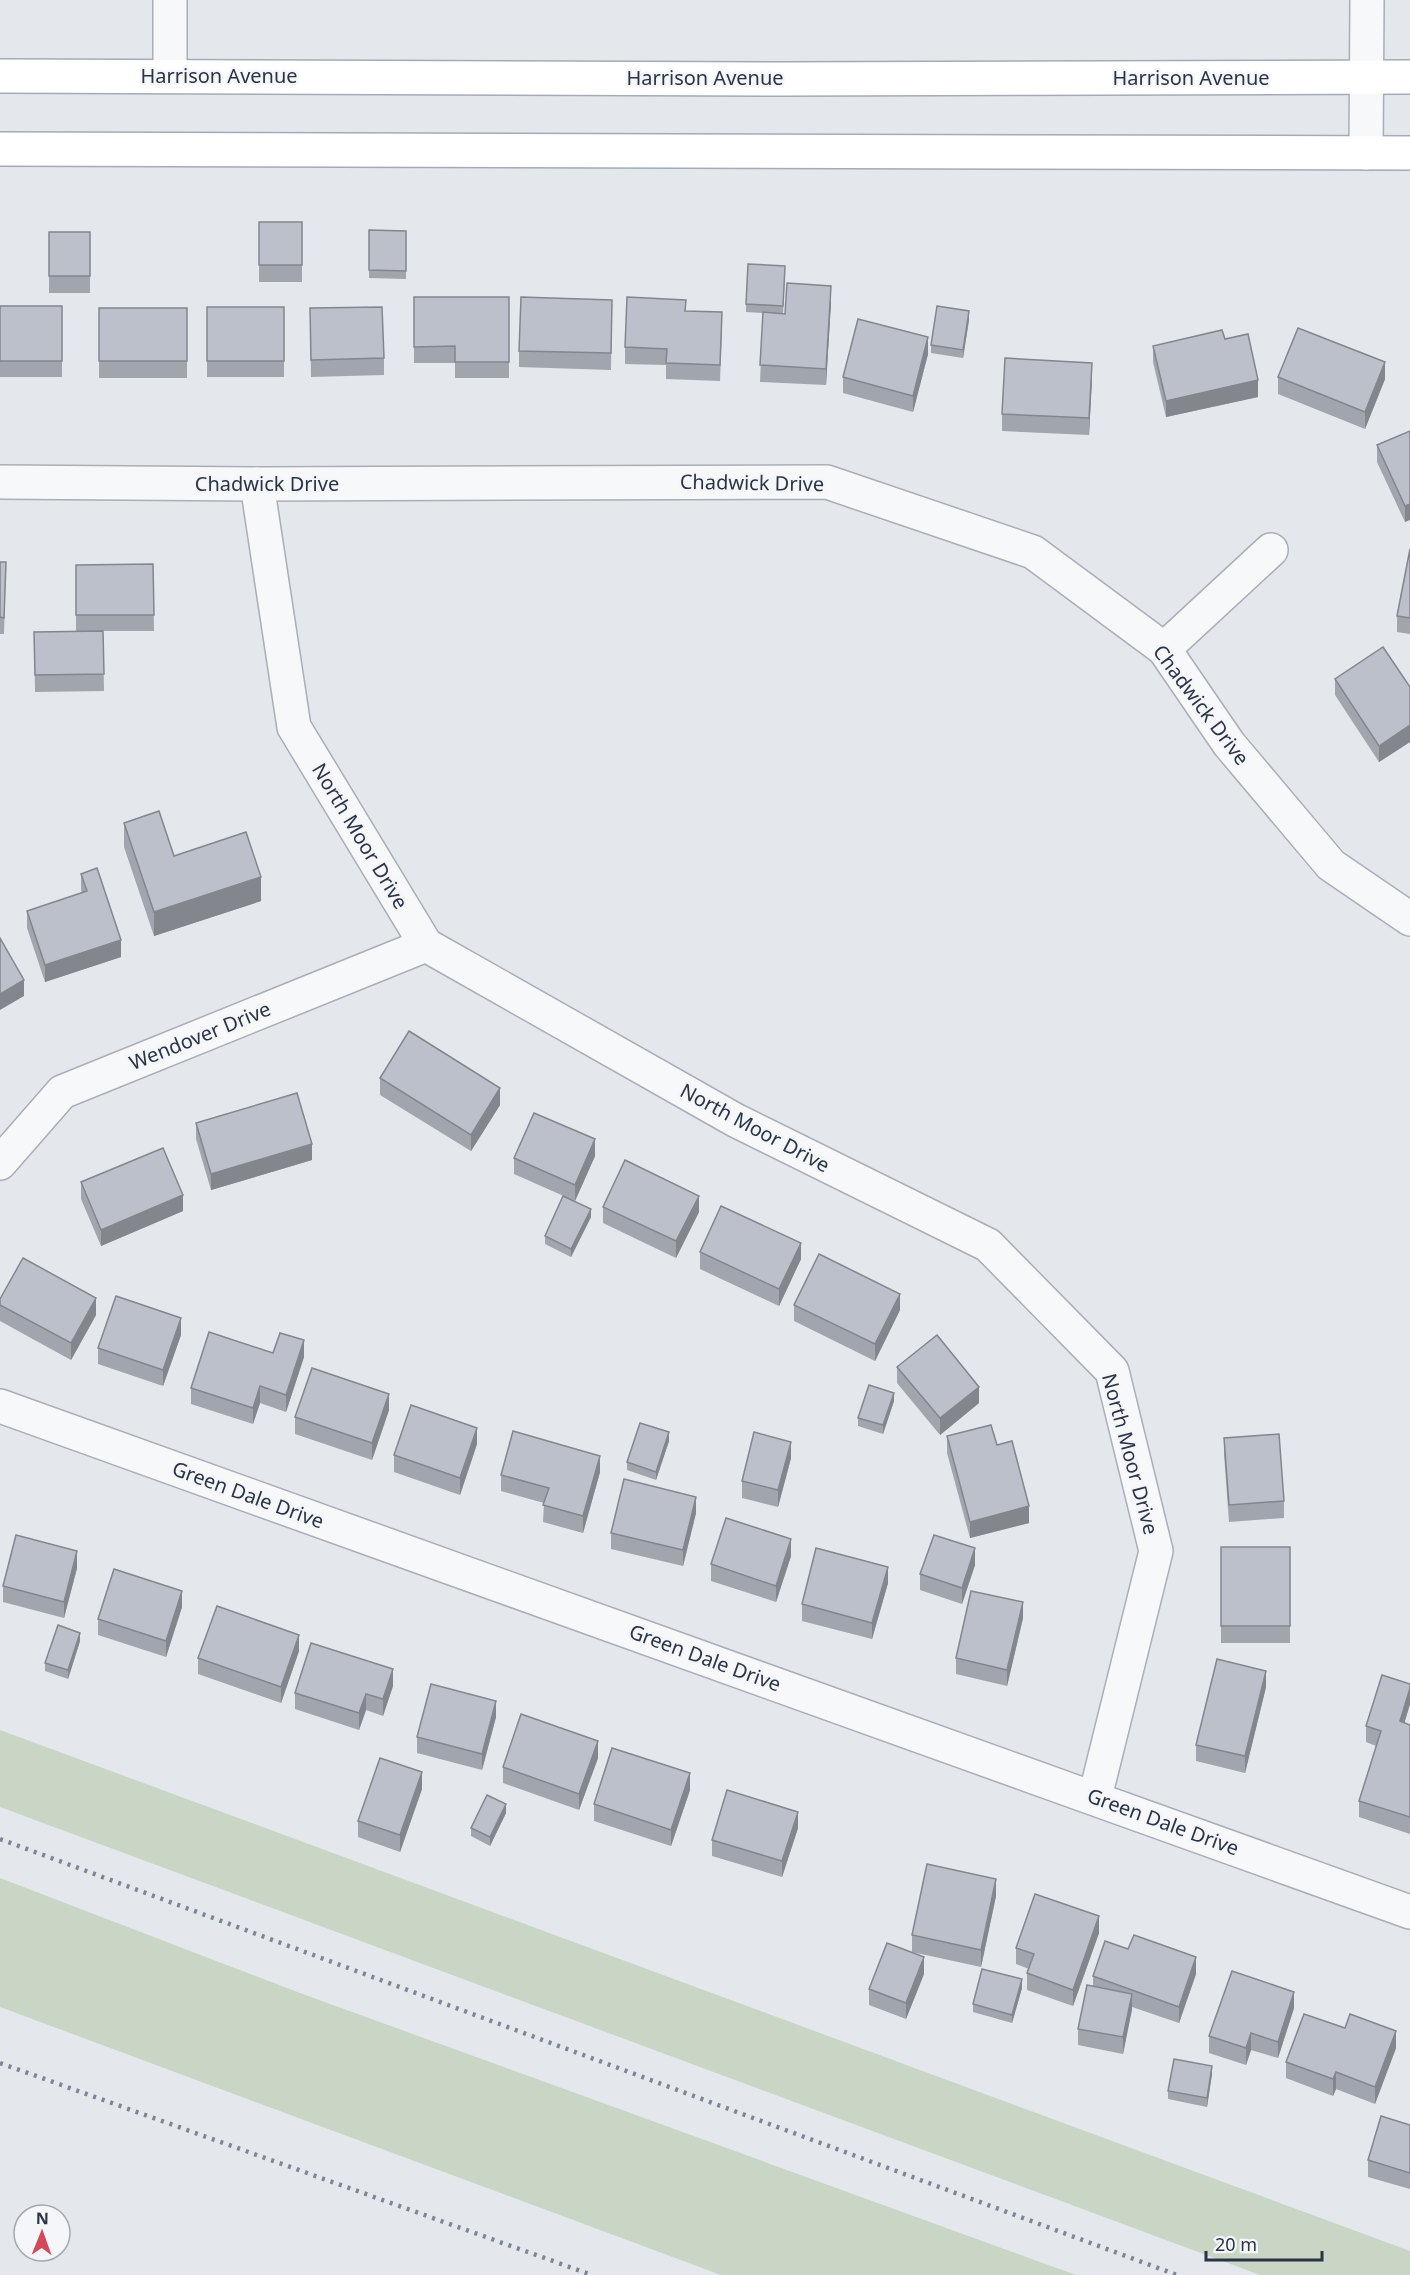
<svg xmlns="http://www.w3.org/2000/svg" width="1410" height="2275" viewBox="0 0 1410 2275" font-family="'Noto Sans',sans-serif">
	<style>
		.green { fill: #c9d6c5 }
		.lines { fill: none; stroke-linecap: round; stroke-linejoin: round }
		.minor-casing { stroke: #a9aeb7; stroke-width: 36 }
		.major-casing { stroke: #a3abb8; stroke-width: 36 }
		.minor { stroke: #f7f8fa; stroke-width: 33 }
		.major { stroke: #fff; stroke-width: 33 }
		.rail { stroke: #7d8696; stroke-width: 4.5; stroke-dasharray: 3 6; stroke-linecap: butt }
		.wall { fill: #a1a5ae }
		.shaded-wall { fill: #83868d }
		.building { fill: #bbc0ca; stroke: #83868d; stroke-width: 1.5 }
		.labels { text-anchor: middle; stroke-width: 5; stroke-linejoin: round; paint-order: stroke }
		.street-label { font-size: 20px; fill: #2b3445; stroke: #f4f6f9 }
	</style>
	<rect width="100%" height="100%" fill="#e4e7ec"/>
	<g class="green">
		<polygon points="0,1730 1410,2251 1410,2275 1260,2275 0,1807"/>
		<polygon points="0,1878 300,1993 1076,2275 721,2275 0,2007"/>
	</g>
	<g class="lines">
		<defs>
			<g id="minor">
				<polyline points="170,0 170,75"/>
				<polyline points="1366,153 1367,0"/>
				<polyline points="0,482 257,484 827,482 1033,552 1164,649 1229,744 1331,865 1410,919"/>
				<polyline points="257,484 294,727 426,945 735,1120 988,1245 1112,1371 1156,1551 1095,1797"/>
				<polyline points="1164,649 1271,550"/>
				<polyline points="0,1163 62,1092 426,945"/>
				<polyline points="0,1406 1410,1912"/>
			</g>
			<g id="major">
				<polyline points="0,76 783,79 1410,77"/>
				<polyline points="0,149 1410,153"/>
			</g>
		</defs>
		<use href="#minor" class="minor-casing"/>
		<use href="#major" class="major-casing"/>
		<use href="#minor" class="minor"/>
		<use href="#major" class="major"/>
		<g class="rail">
			<polyline points="0,1839 1177,2275"/>
			<polyline points="0,2063 592,2275"/>
		</g>
	</g>
	<g class="wall">
		<rect x="259" y="222" width="43" height="60"/>
		<polygon points="369,230 406,231 406,279 369,278"/>
		<rect x="49" y="232" width="41" height="61"/>
		<polygon points="785,275 783,314 831,303 826,385 760,382 763,313 746,312 746,304"/>
		<polygon points="414,297 509,297 509,378 455,378 455,363 414,363"/>
		<polygon points="612,300 611,370 519,367 519,351"/>
		<rect x="0" y="306" width="62" height="71"/>
		<rect x="207" y="307" width="77" height="70"/>
		<rect x="99" y="308" width="88" height="70"/>
		<polygon points="310,308 384,358 384,375 311,377"/>
		<polygon points="686,311 722,328 720,381 666,379 666,365 625,364 625,347"/>
		<polygon points="969,320 963,358 931,353 931,345"/>
		<polygon points="1225,339 1258,397 1166,417 1153,362 1153,346"/>
		<polygon points="928,354 913,412 843,393 843,377"/>
		<polygon points="1278,377 1385,379 1365,429 1278,394"/>
		<polygon points="1092,379 1089,435 1002,431 1002,414"/>
		<polygon points="1410,431 1405,522 1377,462 1377,445"/>
		<polygon points="1410,549 1410,634 1397,632 1397,616"/>
		<polygon points="0,562 6,562 4,634 0,634"/>
		<polygon points="153,564 154,631 103,631 104,691 35,692 34,632 76,631 76,565"/>
		<polygon points="1335,679 1410,687 1410,742 1379,762 1335,695"/>
		<polygon points="124,823 174,856 261,901 154,936 124,847"/>
		<polygon points="81,874 121,957 45,982 27,928 27,911 82,893 81,890"/>
		<polygon points="380,1078 500,1105 471,1151 380,1095"/>
		<polygon points="196,1123 312,1160 211,1190 196,1139"/>
		<polygon points="595,1156 575,1201 514,1174 514,1158"/>
		<polygon points="81,1182 183,1211 101,1246 81,1199"/>
		<polygon points="603,1207 699,1212 676,1258 603,1223"/>
		<polygon points="591,1217 571,1257 545,1244 545,1236"/>
		<polygon points="700,1252 801,1259 779,1306 700,1269"/>
		<polygon points="0,1299 96,1315 71,1360 0,1321"/>
		<polygon points="794,1305 900,1310 875,1361 794,1321"/>
		<polygon points="181,1335 163,1386 98,1364 98,1348"/>
		<polygon points="273,1353 304,1357 286,1412 260,1403 253,1424 191,1404 191,1388"/>
		<polygon points="897,1367 979,1403 940,1435 897,1383"/>
		<polygon points="894,1401 883,1434 858,1426 858,1418"/>
		<polygon points="389,1410 372,1460 295,1434 295,1417"/>
		<polygon points="947,1436 997,1445 1029,1523 970,1538 947,1453"/>
		<polygon points="1224,1438 1284,1501 1284,1518 1229,1522 1224,1454"/>
		<polygon points="669,1441 656,1480 627,1470 627,1462"/>
		<polygon points="477,1444 460,1495 394,1472 394,1455"/>
		<polygon points="791,1458 778,1507 742,1498 742,1481"/>
		<polygon points="600,1472 583,1533 543,1522 544,1503 501,1491 501,1475"/>
		<polygon points="696,1513 683,1566 611,1549 611,1533"/>
		<rect x="1221" y="1547" width="69" height="96"/>
		<polygon points="791,1556 776,1602 711,1581 711,1564"/>
		<polygon points="975,1565 962,1604 920,1590 920,1574"/>
		<polygon points="77,1568 64,1618 3,1602 3,1586"/>
		<polygon points="888,1583 872,1639 802,1621 802,1604"/>
		<polygon points="182,1607 166,1657 98,1635 98,1619"/>
		<polygon points="1023,1618 1007,1686 956,1674 956,1658"/>
		<polygon points="80,1641 68,1679 45,1671 45,1663"/>
		<polygon points="299,1651 281,1703 198,1674 198,1658"/>
		<polygon points="1410,1684 1410,1704 1404,1723 1410,1725 1410,1834 1359,1817 1359,1801 1376,1746 1366,1742 1366,1726"/>
		<polygon points="393,1686 383,1716 366,1710 359,1730 295,1709 295,1693"/>
		<polygon points="1266,1687 1245,1773 1196,1761 1196,1745"/>
		<polygon points="496,1717 482,1770 417,1753 417,1737"/>
		<polygon points="598,1758 579,1810 503,1783 503,1767"/>
		<polygon points="422,1789 400,1852 358,1837 358,1821"/>
		<polygon points="690,1790 671,1846 594,1821 594,1804"/>
		<polygon points="506,1813 490,1846 471,1836 471,1828"/>
		<polygon points="798,1828 782,1877 712,1856 712,1840"/>
		<polygon points="996,1896 981,1967 912,1952 912,1935"/>
		<polygon points="1099,1933 1073,2006 1027,1990 1027,1973 1029,1969 1016,1964 1016,1948"/>
		<polygon points="924,1974 906,2019 869,2005 869,1989"/>
		<polygon points="1196,1974 1179,2023 1132,2007 1123,2054 1078,2045 1078,2029 1093,1986 1093,1976"/>
		<polygon points="1022,1988 1012,2023 973,2012 973,2004"/>
		<polygon points="1294,2008 1278,2058 1251,2050 1246,2065 1209,2053 1209,2036"/>
		<polygon points="1396,2048 1375,2104 1336,2089 1333,2096 1286,2078 1286,2062"/>
		<polygon points="1212,2074 1207,2107 1168,2099 1168,2091"/>
		<polygon points="1410,2125 1410,2189 1368,2177 1368,2160"/>
	</g>
	<g class="shaded-wall">
		<polygon points="831,286 831,303 826,385 826,369"/>
		<polygon points="969,311 969,320 963,358 963,350"/>
		<polygon points="928,337 928,354 913,412 913,396"/>
		<polygon points="1385,362 1385,379 1365,429 1365,412"/>
		<polygon points="1092,363 1092,379 1089,435 1089,418"/>
		<polygon points="1258,380 1258,397 1166,417 1166,401"/>
		<polygon points="1410,504 1410,520 1405,522 1405,506"/>
		<polygon points="1410,725 1410,742 1379,762 1379,746"/>
		<polygon points="261,877 261,901 154,936 154,912"/>
		<polygon points="121,940 121,957 45,982 45,965"/>
		<polygon points="24,980 24,996 0,1010 0,994"/>
		<polygon points="500,1088 500,1105 471,1151 471,1135"/>
		<polygon points="595,1139 595,1156 575,1201 575,1185"/>
		<polygon points="312,1144 312,1160 211,1190 211,1174"/>
		<polygon points="183,1195 183,1211 101,1246 101,1230"/>
		<polygon points="699,1196 699,1212 676,1258 676,1241"/>
		<polygon points="591,1209 591,1217 571,1257 571,1249"/>
		<polygon points="801,1243 801,1259 779,1306 779,1289"/>
		<polygon points="900,1294 900,1310 875,1361 875,1344"/>
		<polygon points="96,1298 96,1315 71,1360 71,1343"/>
		<polygon points="181,1318 181,1335 163,1386 163,1370"/>
		<polygon points="304,1340 304,1357 286,1412 286,1395"/>
		<polygon points="260,1386 260,1403 253,1424 253,1408"/>
		<polygon points="979,1387 979,1403 940,1435 940,1418"/>
		<polygon points="894,1393 894,1401 883,1434 883,1425"/>
		<polygon points="389,1394 389,1410 372,1460 372,1443"/>
		<polygon points="477,1428 477,1444 460,1495 460,1478"/>
		<polygon points="669,1432 669,1441 656,1480 656,1472"/>
		<polygon points="791,1442 791,1458 778,1507 778,1490"/>
		<polygon points="600,1456 600,1472 583,1533 583,1516"/>
		<polygon points="696,1497 696,1513 683,1566 683,1550"/>
		<polygon points="1029,1506 1029,1523 970,1538 970,1522"/>
		<polygon points="791,1539 791,1556 776,1602 776,1586"/>
		<polygon points="975,1548 975,1565 962,1604 962,1588"/>
		<polygon points="77,1551 77,1568 64,1618 64,1602"/>
		<polygon points="888,1567 888,1583 872,1639 872,1623"/>
		<polygon points="182,1591 182,1607 166,1657 166,1641"/>
		<polygon points="1023,1602 1023,1618 1007,1686 1007,1670"/>
		<polygon points="80,1633 80,1641 68,1679 68,1670"/>
		<polygon points="299,1635 299,1651 281,1703 281,1687"/>
		<polygon points="393,1669 393,1686 383,1716 383,1699"/>
		<polygon points="1266,1671 1266,1687 1245,1773 1245,1756"/>
		<polygon points="1410,1688 1410,1704 1400,1738 1400,1721"/>
		<polygon points="366,1694 366,1710 359,1730 359,1713"/>
		<polygon points="496,1701 496,1717 482,1770 482,1754"/>
		<polygon points="598,1741 598,1758 579,1810 579,1794"/>
		<polygon points="422,1772 422,1789 400,1852 400,1835"/>
		<polygon points="690,1773 690,1790 671,1846 671,1830"/>
		<polygon points="506,1804 506,1813 490,1846 490,1837"/>
		<polygon points="798,1812 798,1828 782,1877 782,1861"/>
		<polygon points="996,1879 996,1896 981,1967 981,1950"/>
		<polygon points="1099,1916 1099,1933 1073,2006 1073,1990"/>
		<polygon points="924,1957 924,1974 906,2019 906,2003"/>
		<polygon points="1196,1957 1196,1974 1179,2023 1179,2007"/>
		<polygon points="1022,1979 1022,1988 1012,2023 1012,2015"/>
		<polygon points="1294,1992 1294,2008 1278,2058 1278,2042"/>
		<polygon points="1132,1994 1132,2010 1123,2054 1123,2037"/>
		<polygon points="1396,2031 1396,2048 1375,2104 1375,2087"/>
		<polygon points="1251,2033 1251,2050 1246,2065 1246,2048"/>
		<polygon points="1212,2066 1212,2074 1207,2107 1207,2098"/>
		<polygon points="1336,2072 1336,2089 1333,2096 1333,2079"/>
	</g>
	<g class="building">
		<rect x="259" y="222" width="43" height="43"/>
		<polygon points="369,230 406,231 406,271 369,270"/>
		<rect x="49" y="232" width="41" height="44"/>
		<polygon points="748,264 785,266 783,306 746,304"/>
		<polygon points="787,283 831,286 826,369 760,365 763,312 785,314"/>
		<polygon points="414,297 509,297 509,362 455,362 455,346 414,347"/>
		<polygon points="521,297 612,300 611,353 519,351"/>
		<polygon points="627,297 686,300 685,311 722,312 720,365 666,363 667,349 625,347"/>
		<rect x="0" y="306" width="62" height="55"/>
		<polygon points="937,306 969,311 963,350 931,345"/>
		<rect x="207" y="307" width="77" height="54"/>
		<polygon points="382,307 384,358 311,360 310,308"/>
		<rect x="99" y="308" width="88" height="53"/>
		<polygon points="858,319 928,337 913,396 843,377"/>
		<polygon points="1298,328 1385,362 1365,412 1278,377"/>
		<polygon points="1222,330 1225,339 1248,334 1258,380 1166,401 1153,346"/>
		<polygon points="1005,358 1092,363 1089,418 1002,414"/>
		<polygon points="1410,431 1410,504 1405,506 1377,445"/>
		<polygon points="1410,549 1410,618 1397,616"/>
		<polygon points="0,562 6,562 4,618 0,617"/>
		<polygon points="153,564 154,615 76,615 76,565"/>
		<polygon points="103,631 104,674 35,675 34,632"/>
		<polygon points="1383,647 1410,687 1410,725 1379,746 1335,679"/>
		<polygon points="159,811 174,856 246,832 261,877 154,912 124,823"/>
		<polygon points="97,868 121,940 45,965 27,911 87,891 81,874"/>
		<polygon points="0,938 24,980 0,994"/>
		<polygon points="409,1031 500,1088 471,1135 380,1078"/>
		<polygon points="297,1093 312,1144 211,1174 196,1123"/>
		<polygon points="534,1113 595,1139 575,1185 514,1158"/>
		<polygon points="163,1148 183,1195 101,1230 81,1182"/>
		<polygon points="625,1160 699,1196 676,1241 603,1207"/>
		<polygon points="563,1196 591,1209 571,1249 545,1236"/>
		<polygon points="721,1206 801,1243 779,1289 700,1252"/>
		<polygon points="819,1254 900,1294 875,1344 794,1305"/>
		<polygon points="23,1258 96,1298 71,1343 0,1305 0,1299"/>
		<polygon points="116,1296 181,1318 163,1370 98,1348"/>
		<polygon points="209,1332 273,1353 280,1333 304,1340 286,1395 260,1386 253,1408 191,1388"/>
		<polygon points="937,1335 979,1387 940,1418 897,1367"/>
		<polygon points="312,1368 389,1394 372,1443 295,1417"/>
		<polygon points="869,1385 894,1393 883,1425 858,1418"/>
		<polygon points="411,1405 477,1428 460,1478 394,1455"/>
		<polygon points="640,1423 669,1432 656,1472 627,1462"/>
		<polygon points="991,1425 997,1445 1012,1441 1029,1506 970,1522 947,1436"/>
		<polygon points="513,1431 600,1456 583,1516 543,1505 549,1488 501,1475"/>
		<polygon points="754,1432 791,1442 778,1490 742,1481"/>
		<polygon points="1279,1434 1284,1501 1229,1505 1224,1438"/>
		<polygon points="624,1479 696,1497 683,1550 611,1533"/>
		<polygon points="726,1518 791,1539 776,1586 711,1564"/>
		<polygon points="16,1535 77,1551 64,1602 3,1586"/>
		<polygon points="934,1535 975,1548 962,1588 920,1574"/>
		<rect x="1221" y="1547" width="69" height="79"/>
		<polygon points="816,1548 888,1567 872,1623 802,1604"/>
		<polygon points="114,1569 182,1591 166,1641 98,1619"/>
		<polygon points="971,1591 1023,1602 1007,1670 956,1658"/>
		<polygon points="217,1606 299,1635 281,1687 198,1658"/>
		<polygon points="58,1625 80,1633 68,1670 45,1663"/>
		<polygon points="311,1643 393,1669 383,1699 366,1694 359,1713 295,1693"/>
		<polygon points="1217,1659 1266,1671 1245,1756 1196,1745"/>
		<polygon points="1382,1675 1410,1684 1410,1688 1400,1721 1410,1725 1410,1817 1359,1801 1381,1731 1366,1726"/>
		<polygon points="431,1684 496,1701 482,1754 417,1737"/>
		<polygon points="521,1714 598,1741 579,1794 503,1767"/>
		<polygon points="612,1748 690,1773 671,1830 594,1804"/>
		<polygon points="380,1758 422,1772 400,1835 358,1821"/>
		<polygon points="727,1790 798,1812 782,1861 712,1840"/>
		<polygon points="487,1795 506,1804 490,1837 471,1828"/>
		<polygon points="927,1864 996,1879 981,1950 912,1935"/>
		<polygon points="1035,1894 1099,1916 1073,1990 1027,1973 1034,1954 1016,1948"/>
		<polygon points="1134,1935 1196,1957 1179,2007 1093,1976 1105,1941 1128,1949"/>
		<polygon points="887,1943 924,1957 906,2003 869,1989"/>
		<polygon points="982,1969 1022,1979 1012,2015 973,2004"/>
		<polygon points="1232,1971 1294,1992 1278,2042 1251,2033 1246,2048 1209,2036"/>
		<polygon points="1087,1985 1132,1994 1123,2037 1078,2029"/>
		<polygon points="1304,2014 1345,2028 1350,2014 1396,2031 1375,2087 1336,2072 1333,2079 1286,2062"/>
		<polygon points="1174,2059 1212,2066 1207,2098 1168,2091"/>
		<polygon points="1381,2116 1410,2125 1410,2173 1368,2160"/>
	</g>
	<g class="labels">
		<g class="street-label">
			<text x="219" y="83">Harrison Avenue</text>
			<text x="705" y="85">Harrison Avenue</text>
			<text x="1191" y="85">Harrison Avenue</text>
			<text transform="translate(752 483) rotate(1)" y="7">Chadwick Drive</text>
			<text x="267" y="491">Chadwick Drive</text>
			<text transform="translate(1201 705) rotate(53)" y="7">Chadwick Drive</text>
			<text transform="translate(360 836) rotate(59)" y="7">North Moor Drive</text>
			<text transform="translate(200 1036) rotate(-22)" y="7">Wendover Drive</text>
			<text transform="translate(755 1128) rotate(28)" y="7">North Moor Drive</text>
			<text transform="translate(1130 1454) rotate(75)" y="7">North Moor Drive</text>
			<text transform="translate(248 1495) rotate(20)" y="7">Green Dale Drive</text>
			<text transform="translate(705 1658) rotate(20)" y="7">Green Dale Drive</text>
			<text transform="translate(1163 1822) rotate(20)" y="7">Green Dale Drive</text>
		</g>
	</g>
	<g transform="translate(42 2233) rotate(1)"><circle r="28" fill="#f4f6f9" stroke="#a4a8b1" stroke-width="1.5"/>
	<path d="M0-4.5L10 22L0 15L-10 22Z" fill="#d1495b"/>
	<text y="-9" font-size="16" font-weight="bold" text-anchor="middle" fill="#2b3445">N</text>
	</g>
	<path d="M1206 2251v9h116v-9" fill="none" stroke="#2b3445" stroke-width="3"/>
	<text x="1215" y="2251" font-size="18" fill="#2b3445" stroke="#f4f6f9" stroke-width="4.5" paint-order="stroke">20 m</text>
</svg>
